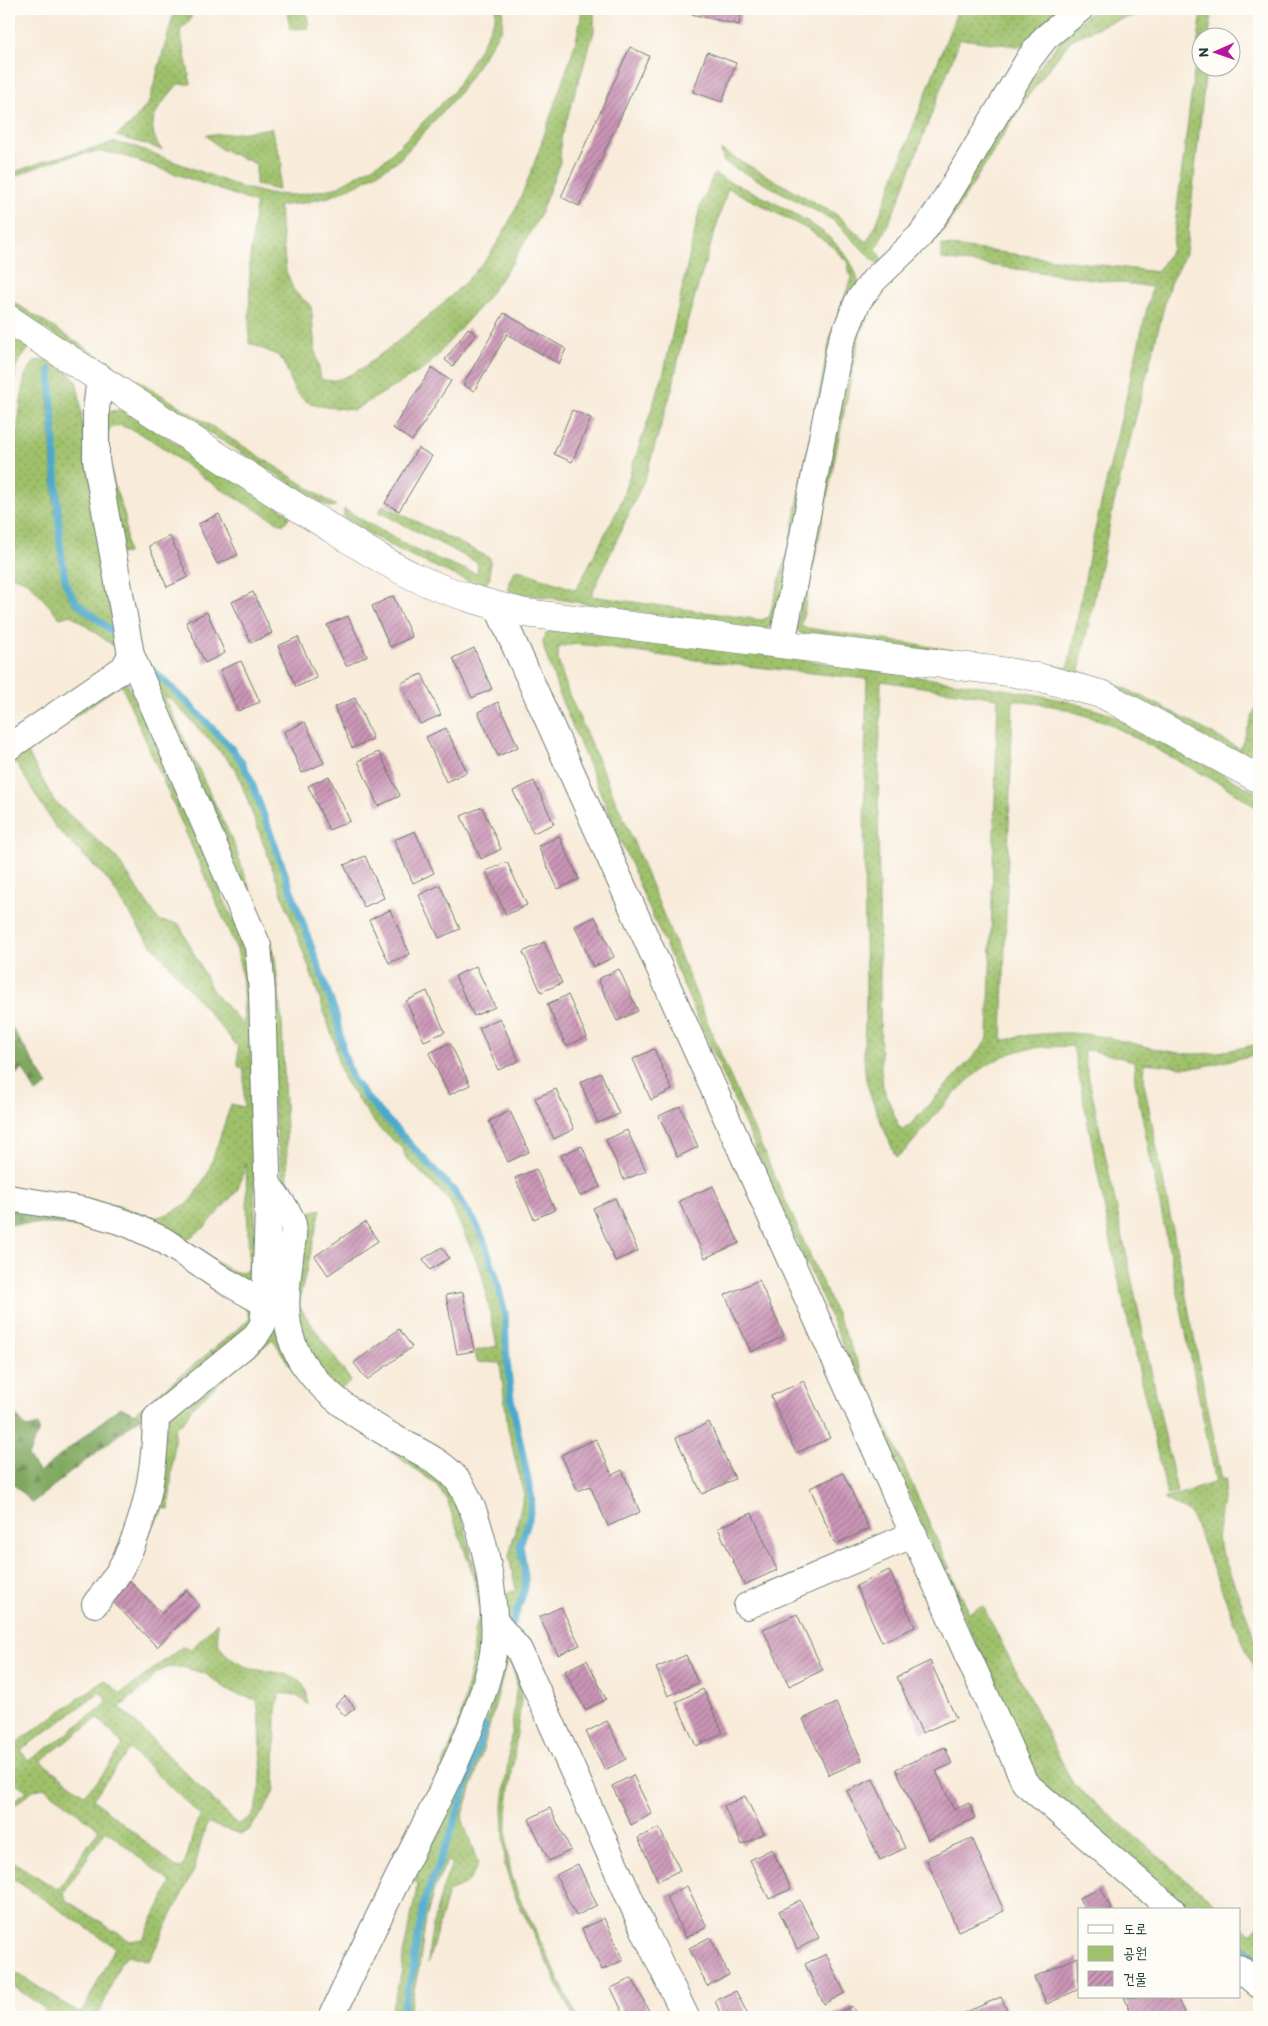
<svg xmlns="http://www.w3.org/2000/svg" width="1268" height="2026" viewBox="0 0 1268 2026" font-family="Itim,'Poor Story',sans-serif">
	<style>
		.green { fill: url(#green-dots); stroke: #5f7f50; fill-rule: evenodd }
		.forest { fill: url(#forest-firs); stroke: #4f724a }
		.water { fill: url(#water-ripples); stroke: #367380 }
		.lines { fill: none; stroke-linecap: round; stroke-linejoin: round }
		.stream { stroke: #4ca9cb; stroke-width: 7 }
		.building { fill: url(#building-hatch) }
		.minor-casing { stroke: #6b7a6e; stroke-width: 28 }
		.tertiary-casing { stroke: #6b7a6e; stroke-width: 29 }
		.minor { stroke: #fff; stroke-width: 26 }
		.tertiary { stroke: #fff; stroke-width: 28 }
	</style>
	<defs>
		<pattern id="green-dots" width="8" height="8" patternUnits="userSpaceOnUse" patternTransform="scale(1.25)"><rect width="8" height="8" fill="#9fc16b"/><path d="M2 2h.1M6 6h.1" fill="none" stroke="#819e59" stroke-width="1.8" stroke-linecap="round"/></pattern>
		<pattern id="forest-firs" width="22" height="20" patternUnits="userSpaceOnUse" patternTransform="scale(1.25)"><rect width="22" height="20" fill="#7fa75f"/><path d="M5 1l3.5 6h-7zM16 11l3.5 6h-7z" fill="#67894f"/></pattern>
		<pattern id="water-ripples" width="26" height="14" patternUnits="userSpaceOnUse" patternTransform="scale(1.25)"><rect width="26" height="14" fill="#4ca9cb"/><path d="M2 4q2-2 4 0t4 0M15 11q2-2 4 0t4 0" fill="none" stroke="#3f8ba6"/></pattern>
		<pattern id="building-hatch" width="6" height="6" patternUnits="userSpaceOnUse" patternTransform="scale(1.25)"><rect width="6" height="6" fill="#cb95b6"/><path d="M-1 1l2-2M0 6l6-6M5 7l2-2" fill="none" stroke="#a47b95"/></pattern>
	</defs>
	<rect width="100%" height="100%" fill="#fdfcf7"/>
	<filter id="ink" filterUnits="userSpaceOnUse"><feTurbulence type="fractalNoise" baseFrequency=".02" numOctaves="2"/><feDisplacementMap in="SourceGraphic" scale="10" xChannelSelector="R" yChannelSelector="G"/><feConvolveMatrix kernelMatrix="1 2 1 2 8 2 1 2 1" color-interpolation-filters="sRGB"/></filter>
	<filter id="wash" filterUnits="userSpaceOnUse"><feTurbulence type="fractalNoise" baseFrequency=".0096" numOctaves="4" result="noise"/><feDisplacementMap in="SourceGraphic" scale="20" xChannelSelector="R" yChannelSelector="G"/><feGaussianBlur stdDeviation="1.12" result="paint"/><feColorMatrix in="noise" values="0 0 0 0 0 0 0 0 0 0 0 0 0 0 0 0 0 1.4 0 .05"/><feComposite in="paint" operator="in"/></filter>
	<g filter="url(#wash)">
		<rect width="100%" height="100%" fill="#f8ebd9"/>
		<g class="green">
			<path d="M175,9H194L189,22L180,31L191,84H178C160,106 141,123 162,150L145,144L116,136L133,122L149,102Z"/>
			<polygon points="287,9 306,9 309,28 290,29"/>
			<path d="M496,9H503L502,28L460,92L399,160L359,184L329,197L303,203L279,206L286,271L294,291L311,306L315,350L321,379C340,387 369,363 384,352C415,328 446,303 473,274C478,267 486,261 490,254C522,207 539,150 557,97C567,69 579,38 582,9H594V32L561,138L560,162L539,217L513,262L483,303L427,367L354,410L327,407L314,405L304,400L294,390L284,362L277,355L249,343L250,258L256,203C219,189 182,176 144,163C131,159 115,151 100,152C69,153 37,167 9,179V174L48,160L102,146L112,142L136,147L241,187L269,194L296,195L335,188L386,159L454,91L484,41L495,18Z"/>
			<polygon points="958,9 1065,9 1033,48 960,39 897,205 876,249 883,261 877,264 833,220 724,162 721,150 837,215 867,242 876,225"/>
			<path d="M1096,9H1163L1110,22L1071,40L1027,97L943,232L941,224C972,172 1001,118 1038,69C1055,47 1072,24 1096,9Z"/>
			<path d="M1202,9H1212L1209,37L1200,38V68H1206L1186,253L1170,283L1114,503L1079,671C1136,689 1188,721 1240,749L1259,699L1258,750L1259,752V767L1136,699L803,634L799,632L796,627L829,450L860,315L876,299L860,332L801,627L1068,668L1091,547L1152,287L942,259V245L1157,272L1172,249Z"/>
			<polygon points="271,128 282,163 278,190 256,185 256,164 221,149 206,135 238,133"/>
			<path d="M714,174C729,183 747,188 763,197C799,215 855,243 859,288L777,621L767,629L747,628L510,592C505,583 512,577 516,569L576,590L619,507L664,372L700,207ZM728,188L807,229L832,246L847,262L851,278L830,338L789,547L769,617L761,620L591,596L645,478L672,389L685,329Z"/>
			<path d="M9,299C117,369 229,435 336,506L329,507L100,365L9,305Z"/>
			<polygon points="9,333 29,348 16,366 9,430 9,374 11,361 9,359"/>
			<path d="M46,360L70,374L76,381L79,394L84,440L122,658L115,659L116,653L115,647L71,615L60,618L29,583L9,574V486L25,375L35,361ZM52,367C56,424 57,480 62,536C64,553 63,574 70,589C79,607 100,618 115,630L116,637L74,605L69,598L62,580L53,492L47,369Z"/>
			<path d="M120,410L127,412L291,515L283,525C253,508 222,491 194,471C169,453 149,434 119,425L110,429L107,438V451L114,485L125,516L127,553L118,554C111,516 91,453 103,417L112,411Z"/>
			<path d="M383,505L490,558V578L486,584H475C429,564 384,546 344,517V509L415,550L477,574L478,563L379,512Z"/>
			<path d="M556,629C682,644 807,659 932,679C993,688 1057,694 1114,716L1259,794V809L1223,785L1106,722L1058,707L1013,700L1002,1039C1008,1042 1013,1037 1020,1036C1036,1034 1054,1033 1070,1033C1107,1034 1143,1048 1179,1053C1206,1057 1234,1049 1259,1044V1054L1200,1067H1180L1145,1063L1144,1083L1222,1480L1226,1479L1217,1539L1259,1648V1682L1191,1514L1164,1499L1216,1482L1141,1111L1135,1081L1134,1061L1089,1050L1083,1051L1177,1492L1167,1495L1118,1277L1073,1046C1052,1047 1032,1046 1012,1053C971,1066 933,1119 906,1150L896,1157C887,1135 870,1100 866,1079C861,1048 867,1015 866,984C863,882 864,781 867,679C785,670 703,662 621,650C605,648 572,640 558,648V660L568,692L627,826L726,1067L950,1569L943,1571L646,901L561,699L544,649L543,641L546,633ZM881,681L998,698L988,1038L981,1048L909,1126L903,1129L899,1127L883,1086L881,1071L878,804Z"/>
			<polygon points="136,656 186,704 240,762 248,779 267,829 334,1015 340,1036 341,1051 351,1079 365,1098 452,1191 474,1223 482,1238 495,1277 504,1315 505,1360 510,1398 530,1499 527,1519 518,1545 524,1588 508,1631 496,1597 516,1590 509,1556 524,1495 508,1429 500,1363 477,1362 475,1351 497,1346 482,1273 449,1200 406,1158 403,1149 376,1125 344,1080 338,1062 335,1044 308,965 236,769 171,699 164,696 233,842 275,958 282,1023 288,1185 299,1215 321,1209 298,1305 351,1381 338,1392 302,1343 270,1078 270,981"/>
			<path d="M123,674L237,928L245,955L249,980L257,1295L61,1195L118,1206L155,1218L170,1213L190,1202L208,1173L231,1104L244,1107V1070L238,1066V1047L142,933L108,880L56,828L16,763L9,769V753ZM121,684L237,950L243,981L244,1026L212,990L179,924L159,921L116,857L54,801L27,751ZM246,1163L249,1267L243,1273L231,1271L185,1241L205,1227L237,1191Z"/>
			<path d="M275,1202L281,1210L286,1224L282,1320L283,1336L290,1354L315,1384L358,1420L425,1466L446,1484L462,1518L490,1629L489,1644L483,1667L470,1710L435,1797L327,2017H321L384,1877L392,1872L430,1798L459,1724L472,1663L474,1631L480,1613L472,1572L447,1500L436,1484L366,1434L320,1397L297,1377L273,1339L228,1375L191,1408L185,1420L175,1428L169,1510L164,1508L148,1534L144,1530L157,1501L163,1443L169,1415L257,1340C263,1333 267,1326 270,1317C279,1289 274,1233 275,1202Z"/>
			<polygon points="174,1256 262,1307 259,1321 141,1417 134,1414 250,1319 246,1309"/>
			<polygon points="951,1573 969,1612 983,1606 1073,1784 1222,1910 1200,1910 1179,1898 1192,1910 1181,1910 1047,1790 1033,1769 945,1575"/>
			<path d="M217,1622C217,1629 217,1638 219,1645C222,1651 227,1655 232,1659C261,1682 308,1659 308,1705C299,1695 293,1693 279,1694L276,1710L275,1789L265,1809L249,1830L241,1834L209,1824L205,1828L194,1870L149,1961L127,1955L120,1964L98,2017H42L45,2009L9,1983V1968L79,2013L83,2011L115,1947L9,1876V1859L55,1888L60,1887L99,1829L45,1788L33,1790L9,1810V1804L27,1791L9,1778V1748L105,1680L121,1694L182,1647L192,1649ZM169,1667H182L206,1674L232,1693L257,1700C261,1727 266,1790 253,1814C250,1820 243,1823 237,1824L120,1707L148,1684L156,1673ZM100,1692L108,1702L58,1741L28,1761L21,1750ZM98,1718L123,1745L98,1781L84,1794L40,1761ZM130,1749L201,1816C190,1831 192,1851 182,1868L176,1867L93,1799ZM106,1830L171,1883L143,1939L130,1941L66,1900L64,1892Z"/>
			<path d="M505,1657H511L521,1674V1701L507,1812V1852L511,1873L518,1895L577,2017H573L513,1892L505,1866L503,1806L517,1682L512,1665L507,1661L481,1757L462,1818L478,1864C470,1883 467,1885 448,1892L428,1963C429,1930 440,1894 452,1863L447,1861L434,1889L426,1919L419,1967L408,2017H402L416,1966V1957L427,1899L460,1814Z"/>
			<polygon points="480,1737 450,1833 423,1898 412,1957 412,1966 398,2017 389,2017 402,1971 403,1955 418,1883 409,1879"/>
			<polygon points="1239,1924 1250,1933 1259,1926 1259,1957 1239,1941"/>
		</g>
		<g class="forest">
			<polygon points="9,1023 48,1085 36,1093 23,1069 9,1079"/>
			<polygon points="9,1209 110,1225 104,1232 56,1224 9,1224"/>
			<polygon points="9,1407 27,1428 38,1425 39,1431 28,1456 39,1473 120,1407 141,1417 32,1503 9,1480"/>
		</g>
		<polygon class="water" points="1239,1941 1259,1957 1259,1969 1239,1952"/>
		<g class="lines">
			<g class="stream">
				<polyline points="50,370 60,543 66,585 77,603 118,636"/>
				<polyline points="144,662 187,702 233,750 241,761 250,778 269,829 336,1015 343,1051 352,1078 366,1097 453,1190 475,1222 483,1238 496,1277 505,1314 507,1360 511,1398 532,1499 529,1519 520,1545 525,1576 525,1588 510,1631"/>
				<polyline points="1259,740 1259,745"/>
				<polyline points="400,2017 414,1966 414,1957 425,1898 451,1833 485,1725"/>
			</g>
		</g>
		<g id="blocks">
			<g class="building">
				<polygon points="678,9 742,9 739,25 678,11"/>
				<polygon points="630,47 649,56 579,206 561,197"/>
				<polygon points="707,52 736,63 722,102 693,92"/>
				<polygon points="504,313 566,349 559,364 507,334 474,391 463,385"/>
				<polygon points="468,328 476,334 453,366 445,360"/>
				<polygon points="432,368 451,381 412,441 393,428"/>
				<polygon points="572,410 591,418 572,462 554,454"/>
				<polygon points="418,448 432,456 399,511 385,503"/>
				<polygon points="219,514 238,555 217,564 198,524"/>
				<polygon points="170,536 188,577 167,587 149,546"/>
				<polygon points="253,592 272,633 251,643 232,602"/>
				<polygon points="393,596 412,637 390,647 372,606"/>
				<polygon points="207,612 225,653 205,663 186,622"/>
				<polygon points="348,616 367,656 346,666 327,625"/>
				<polygon points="298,637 317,678 296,687 278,646"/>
				<polygon points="474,648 492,689 472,698 453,658"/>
				<polygon points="241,661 260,702 238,711 220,670"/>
				<polygon points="422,674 441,715 420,724 401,683"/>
				<polygon points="355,698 373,739 352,748 334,707"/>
				<polygon points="498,702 518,747 498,756 478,712"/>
				<polygon points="305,722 324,763 302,773 284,732"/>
				<polygon points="446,728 467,772 446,782 426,737"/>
				<polygon points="379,752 400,796 378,806 358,761"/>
				<polygon points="329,776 350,821 329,830 308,786"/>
				<polygon points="534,781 554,824 533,833 513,791"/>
				<polygon points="482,807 501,849 481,859 461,816"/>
				<polygon points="415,831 434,873 413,883 394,840"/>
				<polygon points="559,836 579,879 558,889 538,846"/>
				<polygon points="365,856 384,898 364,907 344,865"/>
				<polygon points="507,862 527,905 506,915 486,871"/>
				<polygon points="440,885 460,929 439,938 419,895"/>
				<polygon points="390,910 410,954 389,963 369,920"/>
				<polygon points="595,917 614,957 593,967 575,926"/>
				<polygon points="544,942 562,983 541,992 523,952"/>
				<polygon points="476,966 495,1007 474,1016 455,976"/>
				<polygon points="619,969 638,1011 617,1021 598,979"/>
				<polygon points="427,991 445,1032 424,1041 406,1001"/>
				<polygon points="568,995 587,1037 566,1046 547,1004"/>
				<polygon points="500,1018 519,1061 498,1070 479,1028"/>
				<polygon points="450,1043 470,1085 449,1095 429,1053"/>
				<polygon points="654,1049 672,1090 651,1100 633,1059"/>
				<polygon points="601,1073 619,1114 598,1123 580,1082"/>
				<polygon points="556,1089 574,1129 554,1139 535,1098"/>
				<polygon points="680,1106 698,1147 677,1157 659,1116"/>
				<polygon points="510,1111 529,1152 508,1162 489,1121"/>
				<polygon points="627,1130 646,1171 624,1180 606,1140"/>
				<polygon points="582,1146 600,1187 580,1196 561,1155"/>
				<polygon points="536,1169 555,1210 534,1219 515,1178"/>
				<polygon points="713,1186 739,1243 705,1258 679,1201"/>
				<polygon points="615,1198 638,1251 615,1261 593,1208"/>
				<polygon points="365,1222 378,1241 328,1275 315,1256"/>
				<polygon points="442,1247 449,1258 430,1270 423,1259"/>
				<polygon points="759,1280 784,1336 751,1352 725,1295"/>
				<polygon points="463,1292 474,1351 457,1354 446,1295"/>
				<polygon points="399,1329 412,1347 367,1380 354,1363"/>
				<polygon points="804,1381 830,1438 796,1453 771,1396"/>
				<polygon points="709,1422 735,1479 702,1494 676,1438"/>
				<polygon points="596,1439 612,1475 622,1470 640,1512 608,1526 590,1486 578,1491 561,1455"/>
				<polygon points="843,1473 869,1529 835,1544 810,1488"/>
				<polygon points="752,1513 777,1570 744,1585 718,1528"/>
				<polygon points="889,1570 915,1627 882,1642 856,1586"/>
				<polygon points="127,1578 162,1614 186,1590 199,1605 157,1647 108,1597"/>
				<polygon points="561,1607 580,1645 558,1655 539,1617"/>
				<polygon points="797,1614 823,1670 789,1686 763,1629"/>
				<polygon points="686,1655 698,1683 668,1696 656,1668"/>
				<polygon points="587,1660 606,1699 585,1710 565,1671"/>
				<polygon points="930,1661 956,1718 922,1733 897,1677"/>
				<polygon points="703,1689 723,1733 696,1746 676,1702"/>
				<polygon points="345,1696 355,1708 345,1716 335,1705"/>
				<polygon points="836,1703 862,1760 829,1775 803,1719"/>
				<polygon points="607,1721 626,1759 605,1770 586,1732"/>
				<polygon points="945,1747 952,1764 936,1771 954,1810 969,1803 975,1818 928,1840 896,1769"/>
				<polygon points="633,1775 652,1814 631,1825 612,1786"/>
				<polygon points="873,1779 905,1848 880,1860 847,1791"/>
				<polygon points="745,1796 764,1834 742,1845 724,1806"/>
				<polygon points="550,1808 571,1850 549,1861 529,1819"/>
				<polygon points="659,1828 680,1870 658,1881 638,1838"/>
				<polygon points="972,1838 1004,1911 958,1931 926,1858"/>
				<polygon points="772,1849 791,1889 769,1899 750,1860"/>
				<polygon points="578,1864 597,1905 576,1916 556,1875"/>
				<polygon points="687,1886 707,1927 686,1938 666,1896"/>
				<polygon points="1101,1888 1112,1910 1085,1910 1079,1898"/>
				<polygon points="800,1900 819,1938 797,1949 779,1911"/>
				<polygon points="604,1918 624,1960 602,1970 582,1929"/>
				<polygon points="710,1937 729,1975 707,1986 689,1948"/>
				<polygon points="826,1954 845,1993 824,2004 805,1964"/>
				<polygon points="1078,1957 1079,1989 1047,2004 1034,1977"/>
				<polygon points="632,1978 652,2017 625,2017 611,1988"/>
				<polygon points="736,1991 749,2017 722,2017 715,2001"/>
				<polygon points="1001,1997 1010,2017 955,2017"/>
				<polygon points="1124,1997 1177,1997 1186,2017 1133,2017"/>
				<polygon points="852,2006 857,2017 830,2017"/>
			</g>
		</g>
	</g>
	<g filter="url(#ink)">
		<use href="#blocks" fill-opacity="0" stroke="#6b7a6e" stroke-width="1"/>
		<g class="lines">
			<defs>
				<g id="minor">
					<polyline points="497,606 1025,1783 1172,1910"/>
					<polyline points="782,644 840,345 858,301 874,280 920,236 940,208 1029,59 1045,38 1080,9"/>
					<polyline points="9,747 124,668 131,655"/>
					<path d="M267,1183C276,1196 288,1209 293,1224C295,1233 291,1248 290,1258C285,1298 281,1335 307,1369C330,1400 365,1421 398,1440C418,1451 444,1462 458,1481C484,1517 501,1615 492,1659C476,1731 438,1798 405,1864C380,1914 355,1965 332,2017"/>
					<polyline points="9,1198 83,1210 126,1223 163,1240 227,1282 265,1303"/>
					<path d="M95,1604C103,1594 111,1584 118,1573C146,1525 155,1472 156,1418L255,1337L263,1324L265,1303L268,1205L262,992L258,946L131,655L96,460V410L100,377"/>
					<polyline points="747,1606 914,1534"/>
					<polyline points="494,1620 519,1650 643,1928 686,2017"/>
					<polyline points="1239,1968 1259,1985"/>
				</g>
				<path id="tertiary" d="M9,319C64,357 121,391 177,429C222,459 267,488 313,517C347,538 381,561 417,578C451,594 489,604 525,613L1008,672L1042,678L1104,695L1259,779"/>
			</defs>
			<use href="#minor" class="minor-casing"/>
			<use href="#tertiary" class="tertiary-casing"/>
			<use href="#minor" class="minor"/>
			<use href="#tertiary" class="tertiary"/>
		</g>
	</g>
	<rect width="1268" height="2026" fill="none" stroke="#fdfcf7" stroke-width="30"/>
	<rect x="1078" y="1908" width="162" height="90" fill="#fdfcf7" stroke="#a4b0a9"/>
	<rect x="1088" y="1925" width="25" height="8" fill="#ffffff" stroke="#a4b0a9"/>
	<text x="1123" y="1934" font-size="15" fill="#1f3d34">도로</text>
	<rect x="1088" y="1946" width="25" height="15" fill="#9fc16b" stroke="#a4b0a9"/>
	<text x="1123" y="1958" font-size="15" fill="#1f3d34">공원</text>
	<rect x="1088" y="1971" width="25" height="15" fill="url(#building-hatch)" stroke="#a4b0a9"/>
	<text x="1123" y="1984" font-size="15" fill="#1f3d34">건물</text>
	<g transform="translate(1216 52) rotate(268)"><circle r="24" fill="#fdfcf7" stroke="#a4b0a9"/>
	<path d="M0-4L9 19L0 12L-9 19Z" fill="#b5179e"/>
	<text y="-8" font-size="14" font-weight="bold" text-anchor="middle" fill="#1f3d34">N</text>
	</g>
</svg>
